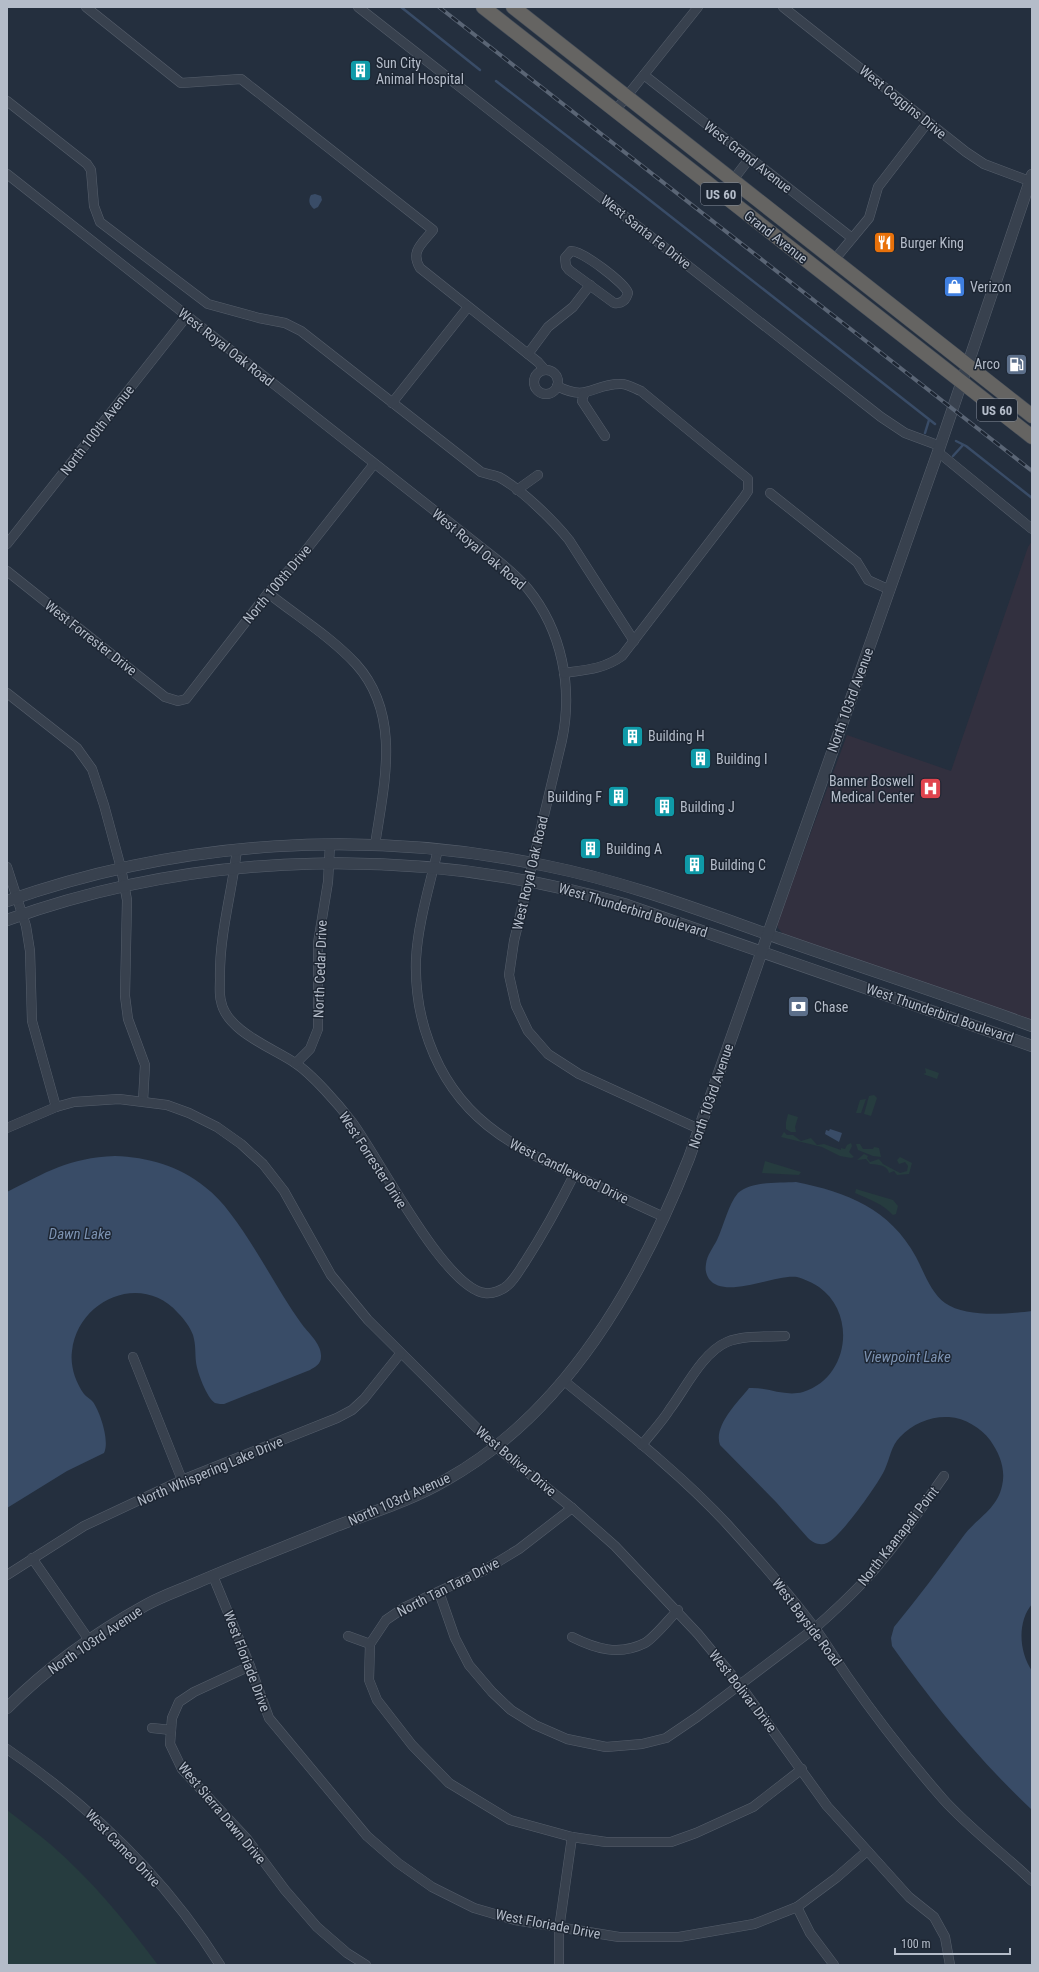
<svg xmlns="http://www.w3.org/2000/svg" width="1039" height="1972" viewBox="0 0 1039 1972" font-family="'Roboto Condensed',sans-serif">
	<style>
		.medical { fill: #32303f }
		.green { fill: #263c3f }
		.water { fill: #394c67 }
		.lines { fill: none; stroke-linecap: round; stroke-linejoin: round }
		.stream { stroke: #394c67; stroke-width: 2.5 }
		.minor-casing { stroke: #565f6c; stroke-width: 10 }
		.tertiary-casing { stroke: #565f6c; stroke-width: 12 }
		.trunk-casing { stroke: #434c59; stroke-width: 15 }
		.minor { stroke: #38414e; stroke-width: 9 }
		.tertiary { stroke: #38414e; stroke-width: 11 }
		.trunk { stroke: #656462; stroke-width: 14 }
		.rail-casing { stroke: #5a6575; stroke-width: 4 }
		.rail { stroke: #1d2633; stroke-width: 2.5; stroke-dasharray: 8; stroke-linecap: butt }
		.labels { text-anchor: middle; stroke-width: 3; stroke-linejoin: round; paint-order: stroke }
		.shield { fill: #1d2633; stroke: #878f9c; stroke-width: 1 }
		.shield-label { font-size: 13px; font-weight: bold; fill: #b4bcc9 }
		.poi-label { font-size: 14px; fill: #b4bcc9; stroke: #1d2633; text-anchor: start }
		.street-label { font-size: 14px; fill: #b4bcc9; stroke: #1d2633 }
		.water-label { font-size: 15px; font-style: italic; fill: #7c92b1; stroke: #1d2633 }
	</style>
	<rect width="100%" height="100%" fill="#242f3e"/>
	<polygon class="medical" points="1032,541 1032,1021 783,934 778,928 777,924 847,735 951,771 1028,547"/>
	<g class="green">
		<polygon points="925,1068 939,1073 937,1079 923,1074 926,1073"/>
		<polygon points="874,1095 877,1098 871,1116 864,1114 869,1096"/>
		<polygon points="866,1099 861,1113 856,1113 860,1100"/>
		<polygon points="788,1114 798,1117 795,1127 796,1132 791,1132 786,1129 786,1122"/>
		<polygon points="784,1132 787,1135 793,1135 801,1141 811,1138 817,1145 824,1144 841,1150 841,1148 845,1149 847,1145 851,1143 852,1146 849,1152 854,1157 851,1158 840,1156 822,1147 781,1137"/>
		<polygon points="856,1144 860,1144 863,1149 873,1149 874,1147 879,1148 881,1157 873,1156 858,1150"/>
		<path d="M864,1154L868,1156L867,1158L870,1162L879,1159L883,1164L900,1173L907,1171L908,1166L905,1162L899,1164L897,1160L900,1157L912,1163L909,1174L897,1175L894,1171L889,1173C887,1164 877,1165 870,1164L866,1159L857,1160Z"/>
		<polygon points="765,1161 801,1172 799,1175 762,1173"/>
		<path d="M856,1189L893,1200L898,1206L896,1214L893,1215C883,1204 869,1199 855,1193Z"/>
		<path d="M7,1810C21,1821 36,1832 50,1844C91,1879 126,1922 158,1965H7Z"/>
	</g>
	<g class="water">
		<path d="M315,194L321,196L322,200L318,207L314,209C309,205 308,200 311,195Z"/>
		<polygon points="830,1129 842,1133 839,1142 825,1134 826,1130 829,1131"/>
		<path d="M115,1156C147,1157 180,1166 205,1187C214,1194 223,1203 230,1213C257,1248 276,1288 301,1323C308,1333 322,1344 321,1357C321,1364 315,1367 310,1370L224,1404C222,1404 218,1404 215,1403C207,1398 197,1372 196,1362C195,1353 196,1345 193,1335C190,1327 184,1319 178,1313C142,1272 78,1299 72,1351C70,1365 75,1382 84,1394C86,1397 91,1399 93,1402C100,1412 110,1441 104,1453L67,1471L7,1508V1192C47,1172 68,1158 115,1156Z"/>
		<path d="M796,1182C847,1192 890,1209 916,1257C924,1272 931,1293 945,1303C966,1318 1008,1314 1032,1311V1604C1017,1622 1019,1652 1032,1671V1810C979,1760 934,1705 892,1646L891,1638L894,1627C918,1598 940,1568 962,1538C975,1519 997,1510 1002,1486C1006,1470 1000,1454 990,1440C981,1428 965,1418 949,1417C931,1416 913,1423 900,1437C891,1446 890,1458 885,1469C879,1483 840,1538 827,1543C820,1546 813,1543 808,1538L776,1502L720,1445C713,1426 738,1402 749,1388C768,1387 784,1397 803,1392C849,1378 857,1314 819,1287C813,1283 804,1279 797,1277C774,1274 725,1300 709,1279C706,1274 705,1270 706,1264C707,1255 713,1248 717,1240C724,1225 728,1205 738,1193C752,1181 779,1183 796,1182Z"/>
	</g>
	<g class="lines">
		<g class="stream">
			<polyline points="401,7 480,70"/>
			<polyline points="496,81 642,194 935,424"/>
			<polyline points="925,433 929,420"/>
			<polyline points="956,441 966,446 1032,498"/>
			<polyline points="953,456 963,445"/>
		</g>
		<defs>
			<g id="minor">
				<path d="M86,7L181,83L241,79L433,230C422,244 410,251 420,268L538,362L545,370"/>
				<polyline points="358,7 881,417 905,433 940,446"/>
				<polyline points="783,7 966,152 984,164 1032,182"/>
				<polyline points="644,75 852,238"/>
				<path d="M7,101L87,164L91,170L94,206L100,222L208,304L259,318L285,323L301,331L481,472C487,474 494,475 499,477C521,489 553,520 569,540L634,641"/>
				<polyline points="615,111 698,7"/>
				<path d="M7,174L496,559C507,568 519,578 528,589C562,631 573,687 562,740L514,941L509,975L516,1006L528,1031L548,1054L579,1074L699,1129"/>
				<polyline points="733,180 749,159"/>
				<path d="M571,251C581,250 625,283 628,293C626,300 622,304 614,303L569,270L566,266L565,258Z"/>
				<polyline points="835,259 869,218 878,187 928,122"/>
				<polyline points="528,354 548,327 573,307 590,285"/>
				<circle cx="546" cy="382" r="12"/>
				<path d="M557,386C588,402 592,384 620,384C627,383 635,389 641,391L748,479V491L744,497L622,656C604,669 586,670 564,673"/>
				<polyline points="584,394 582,401 605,436"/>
				<polyline points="392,403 468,307"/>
				<polyline points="938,452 1032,529"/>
				<polyline points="517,490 538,475"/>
				<polyline points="770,493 857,562 868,580 890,590"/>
				<polyline points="7,544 187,316"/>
				<polyline points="7,571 165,697 178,701 186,699 268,593 299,559 374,464"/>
				<path d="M268,593C297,616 331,637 356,664C402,715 384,784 375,845"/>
				<polyline points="7,693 77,748 92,769 104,805 121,868 127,900 125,996 128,1019 145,1065 143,1101"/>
				<path d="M237,849C232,893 219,935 220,979C220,986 219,994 221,1001C226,1031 273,1048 295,1063C312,1074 339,1105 352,1122C377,1155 445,1289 485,1293C493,1294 503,1290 508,1285C515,1279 520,1269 525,1262C543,1234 559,1205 574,1175"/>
				<path d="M438,849C430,885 418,922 416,959C415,988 419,1015 429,1042C456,1117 509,1145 577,1176C606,1190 635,1204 664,1217"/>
				<polyline points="7,867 26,926 30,951 32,1021 56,1107"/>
				<polyline points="296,1063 310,1049 318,1029 318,943 328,882 330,844"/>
				<polyline points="7,1128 56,1107 74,1102 119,1099 167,1105 189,1113 217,1127 241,1144 263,1164 284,1191 331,1275 368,1320 495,1446 572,1508 615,1546 698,1634 740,1685 827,1806 909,1897 934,1917 945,1937 950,1965"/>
				<polyline points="133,1357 182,1480"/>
				<path d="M563,1380C619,1426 678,1471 727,1524C757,1557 787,1591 814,1627C826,1643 836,1660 847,1676C877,1719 909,1760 943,1799C970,1829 1003,1853 1032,1881"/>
				<path d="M642,1445C651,1433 662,1422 670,1409C685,1389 703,1352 727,1342C744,1335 766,1337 785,1336"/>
				<polyline points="572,1508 519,1549 483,1571 405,1607 386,1620 370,1644 369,1680 377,1700 412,1745 449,1783 510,1820 572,1837 606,1842 671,1842 696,1833 753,1807 802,1769"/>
				<polyline points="32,1558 89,1640"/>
				<polyline points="7,1575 84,1526 182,1480 337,1418 352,1410 364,1399 400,1354"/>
				<polyline points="213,1576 250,1666 269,1718 367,1836 398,1863 432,1887 474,1908 515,1920 619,1937 679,1937 754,1924 797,1907 836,1878 867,1851"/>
				<path d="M439,1592L455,1638L469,1665L492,1692L511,1710L535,1725L567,1739L606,1747L642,1744L666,1738L697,1717L815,1628C840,1606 864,1584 884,1558C906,1532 924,1504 944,1476"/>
				<polyline points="348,1636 370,1644"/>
				<path d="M572,1637C596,1649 619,1656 645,1643C655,1637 669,1619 678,1610"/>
				<polyline points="250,1666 194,1692 179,1702 172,1718 170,1744 182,1769 247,1839 285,1890 317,1927 347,1953 366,1965"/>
				<polyline points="152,1728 171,1730"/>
				<path d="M7,1749C90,1806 166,1879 220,1965"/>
				<polyline points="797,1907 810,1933 834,1965"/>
				<polyline points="559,1965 559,1929 572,1837"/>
			</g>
			<g id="tertiary">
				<path d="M7,901C180,840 367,828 547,866C627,882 704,912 781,939C864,968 949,996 1032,1026"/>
				<path d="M7,920C204,849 423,846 624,904L1032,1046"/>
				<path d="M7,1708C48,1667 95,1633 146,1605C162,1596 180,1590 196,1583C242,1563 290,1545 336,1526C373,1512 412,1500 446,1480C567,1412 640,1282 689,1158L938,452L1032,175"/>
			</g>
			<g id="trunk">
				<polyline points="483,7 1032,437"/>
				<polyline points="513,7 1032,416"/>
			</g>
		</defs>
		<use href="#minor" class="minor-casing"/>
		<use href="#tertiary" class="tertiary-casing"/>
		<use href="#trunk" class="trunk-casing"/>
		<use href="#minor" class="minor"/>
		<use href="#tertiary" class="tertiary"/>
		<use href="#trunk" class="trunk"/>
		<defs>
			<polyline id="rail" points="439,7 1032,471"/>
		</defs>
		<use href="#rail" class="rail-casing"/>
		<use href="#rail" class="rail"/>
	</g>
	<defs>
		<symbol id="building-square" viewBox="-11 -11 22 22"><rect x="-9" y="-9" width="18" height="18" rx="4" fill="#0f9aa8" stroke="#1d2633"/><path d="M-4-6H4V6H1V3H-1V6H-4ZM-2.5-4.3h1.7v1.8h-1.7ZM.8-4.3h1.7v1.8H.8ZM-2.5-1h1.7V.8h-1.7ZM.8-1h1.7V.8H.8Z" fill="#fff"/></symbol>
		<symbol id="restaurant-square" viewBox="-11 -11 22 22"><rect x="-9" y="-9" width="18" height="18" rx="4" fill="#e8710a" stroke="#1d2633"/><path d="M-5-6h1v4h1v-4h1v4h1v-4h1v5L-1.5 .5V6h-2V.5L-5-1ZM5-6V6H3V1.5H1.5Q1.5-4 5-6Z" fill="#fff"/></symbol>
		<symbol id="shop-square" viewBox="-11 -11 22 22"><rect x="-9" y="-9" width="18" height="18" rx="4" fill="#3f7fe0" stroke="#1d2633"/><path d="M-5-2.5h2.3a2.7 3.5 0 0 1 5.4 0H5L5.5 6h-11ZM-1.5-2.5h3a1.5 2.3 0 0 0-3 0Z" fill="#fff"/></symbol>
		<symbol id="fuel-square" viewBox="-11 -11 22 22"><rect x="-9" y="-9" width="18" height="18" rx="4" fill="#5c6f8a" stroke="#1d2633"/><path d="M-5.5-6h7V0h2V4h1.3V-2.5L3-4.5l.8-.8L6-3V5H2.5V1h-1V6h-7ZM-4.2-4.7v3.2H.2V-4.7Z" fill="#fff"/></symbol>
		<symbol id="hospital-square" viewBox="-11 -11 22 22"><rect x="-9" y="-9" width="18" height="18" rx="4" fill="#e0444e" stroke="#1d2633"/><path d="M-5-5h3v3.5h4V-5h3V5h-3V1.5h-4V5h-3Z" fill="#fff"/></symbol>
		<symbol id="bank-square" viewBox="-11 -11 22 22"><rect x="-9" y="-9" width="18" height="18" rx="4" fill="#5c6f8a" stroke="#1d2633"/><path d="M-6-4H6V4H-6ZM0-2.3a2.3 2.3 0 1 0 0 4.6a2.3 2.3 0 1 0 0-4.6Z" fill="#fff"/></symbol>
	</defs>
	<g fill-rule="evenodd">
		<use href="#building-square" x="348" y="58" width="25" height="25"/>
		<use href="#restaurant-square" x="872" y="230" width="25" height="25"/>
		<use href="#shop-square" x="942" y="274" width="25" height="25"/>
		<use href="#fuel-square" x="1004" y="352" width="25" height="25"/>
		<use href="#building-square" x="620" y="724" width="25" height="25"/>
		<use href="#building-square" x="688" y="746" width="25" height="25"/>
		<use href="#hospital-square" x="918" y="776" width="25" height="25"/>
		<use href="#building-square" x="606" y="784" width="25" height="25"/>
		<use href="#building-square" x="652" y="794" width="25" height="25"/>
		<use href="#building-square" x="578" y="836" width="25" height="25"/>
		<use href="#building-square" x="682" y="852" width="25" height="25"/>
		<use href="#bank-square" x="786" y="994" width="25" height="25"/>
	</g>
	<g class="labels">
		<g class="shield">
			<rect x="701" y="183" width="40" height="22" rx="3"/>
			<rect x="977" y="399" width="40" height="22" rx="3"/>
		</g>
		<g class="shield-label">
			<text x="721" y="199">US 60</text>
			<text x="997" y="415">US 60</text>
		</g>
		<g class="poi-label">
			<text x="376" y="68">Sun City<tspan x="376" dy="16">Animal Hospital</tspan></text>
			<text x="900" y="248">Burger King</text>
			<text x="970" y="292">Verizon</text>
			<text x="1000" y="369" text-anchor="end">Arco</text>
			<text x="648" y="741">Building H</text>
			<text x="716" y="764">Building I</text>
			<text x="914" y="786" text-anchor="end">Banner Boswell<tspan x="914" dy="16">Medical Center</tspan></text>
			<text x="602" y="802" text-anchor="end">Building F</text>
			<text x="680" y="812">Building J</text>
			<text x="606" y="854">Building A</text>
			<text x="710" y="870">Building C</text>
			<text x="814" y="1012">Chase</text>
		</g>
		<g class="street-label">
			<text transform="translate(903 102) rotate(39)" y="5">West Coggins Drive</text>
			<text transform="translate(748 157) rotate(38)" y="5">West Grand Avenue</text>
			<text transform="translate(646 232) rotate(38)" y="5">West Santa Fe Drive</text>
			<text transform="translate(776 237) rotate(38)" y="5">Grand Avenue</text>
			<text transform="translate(226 347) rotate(38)" y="5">West Royal Oak Road</text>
			<text transform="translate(97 430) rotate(-52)" y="5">North 100th Avenue</text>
			<text transform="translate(479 549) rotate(40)" y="5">West Royal Oak Road</text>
			<text transform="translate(277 584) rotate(-50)" y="5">North 100th Drive</text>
			<text transform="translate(91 638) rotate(38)" y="5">West Forrester Drive</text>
			<text transform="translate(850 700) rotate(-70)" y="5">North 103rd Avenue</text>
			<text transform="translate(530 873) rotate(-77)" y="5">West Royal Oak Road</text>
			<text transform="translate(633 910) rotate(17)" y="5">West Thunderbird Boulevard</text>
			<text transform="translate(320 969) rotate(-88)" y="5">North Cedar Drive</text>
			<text transform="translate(940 1013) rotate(19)" y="5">West Thunderbird Boulevard</text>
			<text transform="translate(711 1096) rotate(-71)" y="5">North 103rd Avenue</text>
			<text transform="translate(373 1160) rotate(57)" y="5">West Forrester Drive</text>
			<text transform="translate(569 1171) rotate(26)" y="5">West Candlewood Drive</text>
			<text transform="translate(516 1461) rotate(40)" y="5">West Bolivar Drive</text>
			<text transform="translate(210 1471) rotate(-23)" y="5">North Whispering Lake Drive</text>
			<text transform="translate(399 1499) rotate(-24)" y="5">North 103rd Avenue</text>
			<text transform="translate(898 1536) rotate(-52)" y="5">North Kaanapali Point</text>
			<text transform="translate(448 1587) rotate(-27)" y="5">North Tan Tara Drive</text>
			<text transform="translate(807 1622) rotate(53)" y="5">West Bayside Road</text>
			<text transform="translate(95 1640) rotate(-34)" y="5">North 103rd Avenue</text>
			<text transform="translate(247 1661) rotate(69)" y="5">West Floriade Drive</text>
			<text transform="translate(743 1691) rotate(52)" y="5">West Bolivar Drive</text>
			<text transform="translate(222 1813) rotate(50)" y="5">West Sierra Dawn Drive</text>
			<text transform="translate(123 1848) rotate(46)" y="5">West Cameo Drive</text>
			<text transform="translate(548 1924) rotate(11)" y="5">West Floriade Drive</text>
		</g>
		<g class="water-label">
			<text x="80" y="1239">Dawn Lake</text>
			<text x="907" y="1362">Viewpoint Lake</text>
		</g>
	</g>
	<rect width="1039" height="1972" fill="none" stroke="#b4bcc9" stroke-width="16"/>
	<path d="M895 1948v6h115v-6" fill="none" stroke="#b4bcc9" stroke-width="2"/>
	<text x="901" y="1948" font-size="12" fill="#b4bcc9" stroke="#1d2633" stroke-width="3" paint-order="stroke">100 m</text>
</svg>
